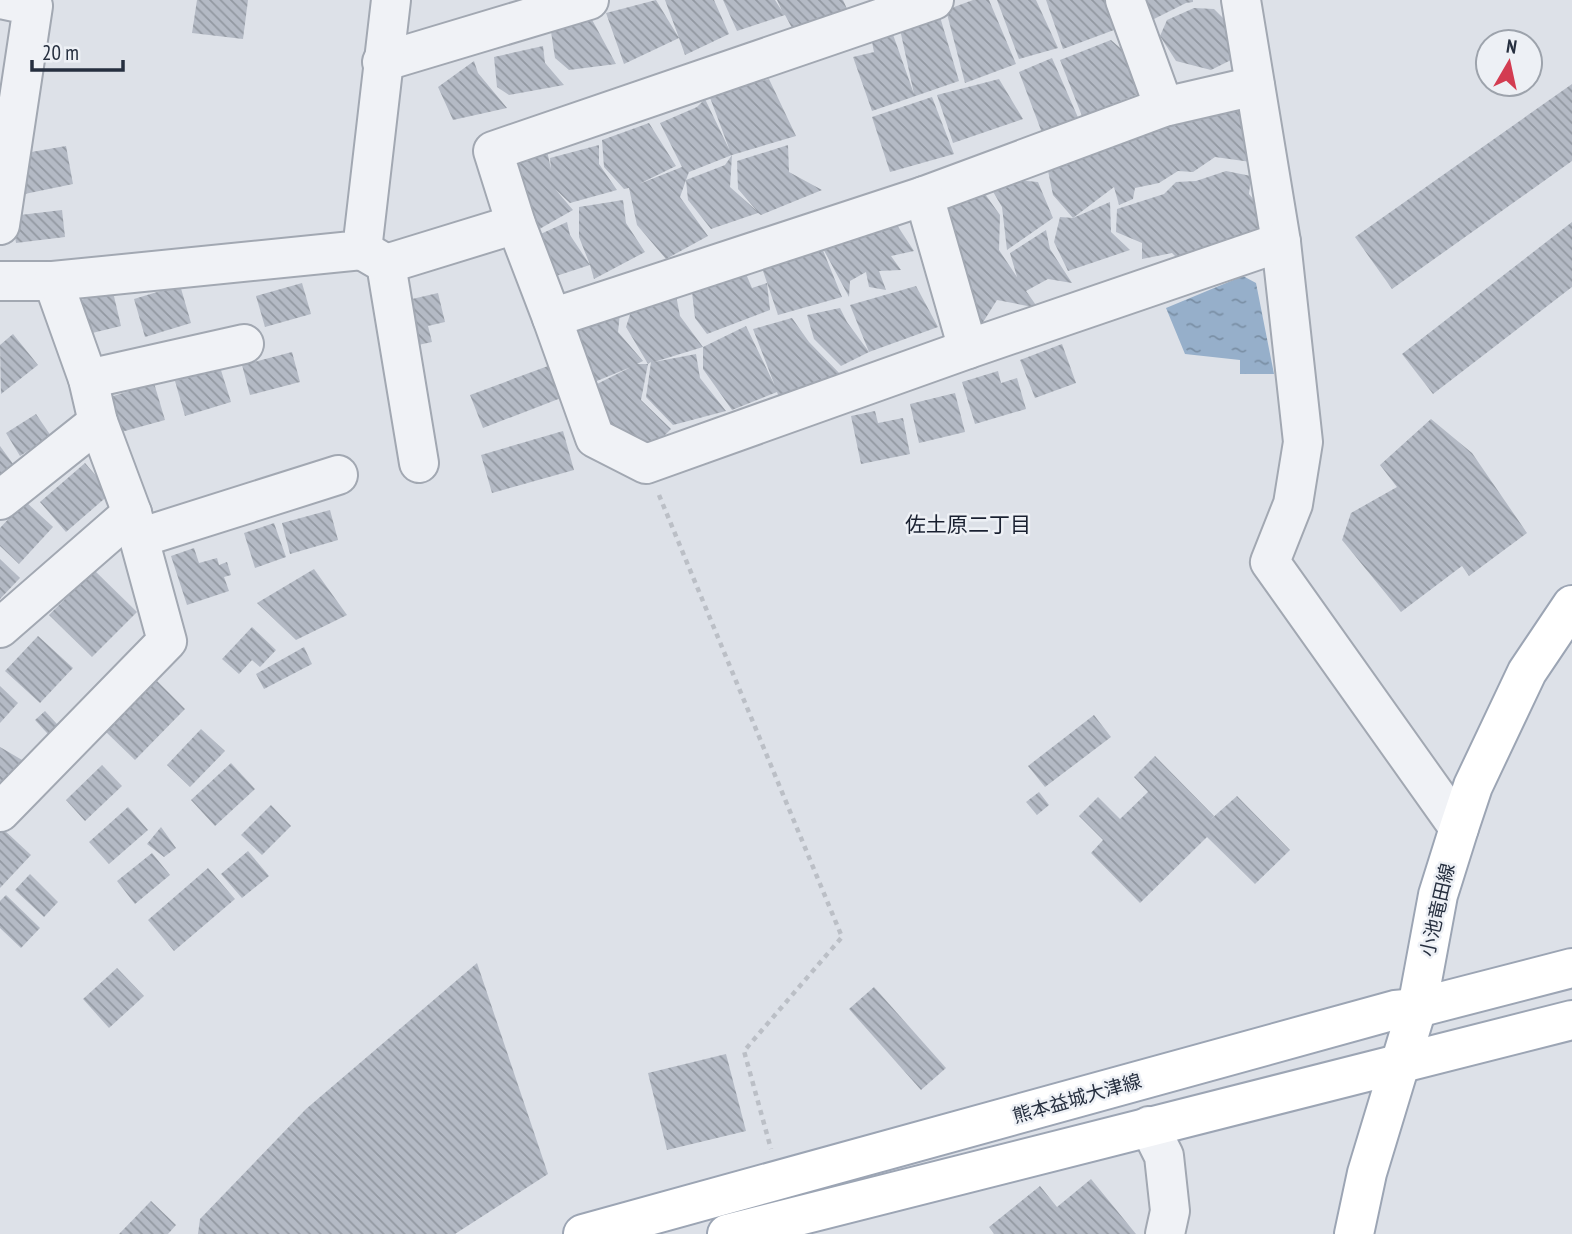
<svg xmlns="http://www.w3.org/2000/svg" width="1572" height="1234" viewBox="0 0 1572 1234" font-family="'PT Sans Narrow','Noto Sans JP',sans-serif">
	<style>
		.water { fill: url(#water-ripples) }
		.building { fill: url(#building-back-hatch); fill-rule: evenodd }
		.lines { fill: none; stroke-linecap: round; stroke-linejoin: round }
		.minor-casing { stroke: #a2a8b2; stroke-width: 42 }
		.major-casing { stroke: #9ca5b4; stroke-width: 42 }
		.path { stroke: #bbbfc6; stroke-width: 4.5; stroke-dasharray: 5 5; stroke-linecap: butt }
		.minor { stroke: #f0f2f6; stroke-width: 38 }
		.major { stroke: #fff; stroke-width: 38 }
		.labels { text-anchor: middle; stroke-width: 5; stroke-linejoin: round; paint-order: stroke }
		.street-label { font-size: 19px; fill: #262f3f; stroke: #edf0f5 }
		.neighbourhood-label { font-size: 21px; fill: #192030; stroke: #edf0f5 }
	</style>
	<defs>
		<pattern id="water-ripples" width="26" height="14" patternUnits="userSpaceOnUse" patternTransform="scale(1.75)"><rect width="26" height="14" fill="#96afca"/><path d="M2 4q2-2 4 0t4 0M15 11q2-2 4 0t4 0" fill="none" stroke="#7a8fa5"/></pattern>
		<pattern id="building-back-hatch" width="6" height="6" patternUnits="userSpaceOnUse" patternTransform="scale(1.75)"><rect width="6" height="6" fill="#b4bac5"/><path d="M-1 5l2 2M0 0l6 6M5-1l2 2" fill="none" stroke="#9298a1"/></pattern>
	</defs>
	<rect width="100%" height="100%" fill="#dde1e8"/>
	<polygon class="water" points="1243,276 1256,283 1274,374 1240,374 1240,360 1185,354 1166,308"/>
	<g class="building">
		<polygon points="197,0 248,0 243,39 192,33"/>
		<polygon points="656,0 679,38 665,0 714,0 729,34 685,55 679,38 624,64 606,13"/>
		<polygon points="723,0 775,0 782,11 777,0 843,0 848,11 792,28 785,15 737,31"/>
		<polygon points="973,0 989,0 1016,64 965,83 946,10"/>
		<polygon points="997,0 1036,0 1058,48 1019,59"/>
		<polygon points="1046,0 1112,0 1122,27 1063,49"/>
		<polygon points="1138,0 1193,0 1193,2 1186,3 1152,20"/>
		<polygon points="1194,8 1214,9 1233,28 1233,59 1211,70 1176,61 1160,36 1167,20"/>
		<polygon points="938,10 959,81 872,111 853,57 874,52 870,32 890,26 914,94 898,20"/>
		<polygon points="590,16 616,64 569,70 555,58 550,25"/>
		<polygon points="1111,40 1127,54 1146,91 1082,116 1060,60"/>
		<polygon points="543,46 545,63 564,85 509,95 497,87 494,57"/>
		<polygon points="1052,58 1080,122 1044,138 1019,72"/>
		<polygon points="474,61 478,73 507,108 453,120 438,87"/>
		<path d="M769,79L796,136L732,155L730,187L757,211L738,189L737,161L788,145L789,172L822,190L761,215L758,213L711,229L688,200L686,180L680,197L708,236L666,259L637,225L629,188L624,189L604,167L602,140L649,123L676,166L639,184L682,167L660,123L697,107L705,99L730,151L709,95ZM732,155L725,165L686,180L689,172Z"/>
		<polygon points="999,79 1023,119 953,143 937,95"/>
		<polygon points="1572,84 1572,161 1392,289 1355,237"/>
		<polygon points="1242,94 1251,162 1215,157 1193,172 1178,171 1159,183 1135,188 1133,199 1119,205 1114,187 1073,218 1053,195 1046,161"/>
		<polygon points="932,97 954,154 890,172 872,117"/>
		<polygon points="599,145 599,164 617,190 570,203 555,189 573,210 536,231 510,162 547,151 551,169 550,158"/>
		<polygon points="66,146 73,184 15,196 20,154"/>
		<polygon points="1226,171 1251,176 1249,194 1268,217 1263,237 1182,263 1172,253 1142,259 1142,243 1116,232 1117,209 1164,194 1176,182 1196,181"/>
		<polygon points="1016,180 1038,182 1053,218 1007,250 1002,207 988,183"/>
		<polygon points="980,187 1000,215 999,250 1017,277 1010,253 1046,230 1050,249 1072,283 1048,279 1026,291 1038,308 997,300 975,335 938,203"/>
		<polygon points="623,200 626,223 645,252 594,279 590,265 553,277 534,237 567,222 570,235 590,265 579,237 579,207"/>
		<polygon points="1110,202 1111,232 1130,250 1068,271 1054,242 1060,217 1073,218"/>
		<polygon points="62,210 65,237 16,243 12,216"/>
		<polygon points="893,219 914,251 891,256 901,270 879,271 886,290 869,287 866,272 850,281 849,297 820,243 842,297 778,315 761,265 819,240"/>
		<polygon points="1572,222 1572,287 1433,394 1402,354"/>
		<polygon points="746,274 752,288 767,283 770,310 707,334 695,318 691,284"/>
		<polygon points="302,283 311,314 265,327 256,296"/>
		<polygon points="180,285 191,323 145,337 134,299"/>
		<polygon points="916,286 938,327 869,352 850,305"/>
		<polygon points="675,290 680,316 703,347 654,362 696,354 700,378 726,411 673,425 646,397 651,362 648,364 626,327 634,302"/>
		<polygon points="113,292 121,326 84,335 76,301"/>
		<polygon points="438,293 445,322 428,326 432,342 409,347 399,302"/>
		<polygon points="621,304 618,332 643,361 637,364 648,364 641,400 671,429 646,454 601,429 579,393 631,367 592,383 574,353 576,322"/>
		<polygon points="840,308 847,322 869,352 841,366 814,339 807,315"/>
		<polygon points="792,318 809,342 842,376 782,405 777,392 732,410 703,369 703,347 746,326 775,386 753,329"/>
		<polygon points="13,334 38,365 1,394 0,345"/>
		<polygon points="1062,344 1076,383 1035,398 1020,360"/>
		<polygon points="292,352 300,382 250,395 242,365"/>
		<polygon points="548,366 561,398 483,428 470,395"/>
		<polygon points="220,367 231,402 185,416 175,381"/>
		<polygon points="998,371 1001,383 1017,378 1026,409 975,424 962,382"/>
		<polygon points="154,383 165,420 114,434 104,399"/>
		<polygon points="955,393 965,432 919,443 910,404"/>
		<polygon points="875,411 878,423 903,418 910,454 861,464 851,416"/>
		<polygon points="36,414 51,436 20,456 6,433"/>
		<polygon points="1431,419 1472,453 1527,533 1469,576 1462,566 1401,612 1342,540 1351,513 1397,487 1380,465"/>
		<polygon points="563,431 574,470 492,493 481,455"/>
		<polygon points="0,446 16,468 0,480"/>
		<polygon points="85,463 111,493 66,532 40,502"/>
		<polygon points="25,501 53,527 19,564 0,546 0,528"/>
		<polygon points="330,510 338,540 290,554 282,523"/>
		<polygon points="274,523 286,557 255,568 244,533"/>
		<polygon points="194,548 199,563 217,558 219,565 227,562 231,575 224,577 229,591 187,605 171,556"/>
		<polygon points="0,559 20,578 0,599"/>
		<polygon points="314,569 347,615 296,640 257,603"/>
		<polygon points="94,570 137,612 92,657 49,615"/>
		<polygon points="252,627 276,650 260,667 252,660 239,674 222,659"/>
		<polygon points="38,636 73,668 40,703 5,671"/>
		<polygon points="304,647 312,664 264,689 256,674"/>
		<polygon points="157,681 185,709 135,760 106,732"/>
		<polygon points="0,686 18,703 0,723"/>
		<polygon points="45,711 68,736 58,745 35,720"/>
		<polygon points="1094,715 1111,737 1045,787 1028,766"/>
		<polygon points="201,729 225,751 190,787 167,765"/>
		<polygon points="0,747 34,767 0,797"/>
		<polygon points="1155,756 1214,816 1210,820 1237,796 1290,850 1255,884 1207,837 1140,903 1091,853 1103,840 1079,816 1098,797 1120,819 1148,792 1134,777"/>
		<polygon points="231,763 255,789 215,826 191,800"/>
		<polygon points="102,765 122,786 85,821 66,800"/>
		<polygon points="1039,792 1049,805 1037,815 1026,802"/>
		<polygon points="271,805 291,826 262,855 241,835"/>
		<polygon points="128,807 148,830 109,864 89,842"/>
		<polygon points="161,827 176,848 164,857 147,844"/>
		<polygon points="3,829 31,855 0,888 0,832"/>
		<polygon points="248,851 269,876 242,898 221,874"/>
		<polygon points="152,853 170,875 135,904 117,881"/>
		<polygon points="208,868 235,899 174,951 148,920"/>
		<polygon points="30,874 58,902 44,917 15,890"/>
		<polygon points="6,895 40,928 21,948 0,928 0,901"/>
		<polygon points="477,963 548,1174 455,1234 198,1234 200,1219 306,1109"/>
		<polygon points="117,968 144,996 109,1028 83,999"/>
		<polygon points="874,987 946,1068 921,1090 849,1009"/>
		<polygon points="726,1054 746,1131 667,1150 648,1073"/>
		<polygon points="1091,1179 1136,1234 994,1234 989,1227 1040,1186 1057,1207"/>
		<polygon points="151,1201 176,1225 168,1234 119,1234"/>
	</g>
	<g class="lines">
		<defs>
			<g id="minor">
				<polyline points="934,0 493,151 516,224 552,318 924,196 1164,107 1255,86"/>
				<polyline points="1125,0 1164,107"/>
				<polyline points="1241,0 1281,242 1303,442 1293,504 1270,562 1459,828"/>
				<polyline points="382,62 589,0"/>
				<polyline points="924,196 968,349"/>
				<polyline points="0,225 33,6 5,0"/>
				<polyline points="362,250 386,264 419,463"/>
				<polyline points="386,264 516,224"/>
				<polyline points="0,281 53,281 88,379 98,422 132,513 167,641 0,812"/>
				<polyline points="53,281 362,250 391,0"/>
				<polyline points="552,318 595,438 646,464 968,349 1281,242"/>
				<polyline points="88,379 244,344"/>
				<polyline points="0,500 98,422"/>
				<polyline points="139,538 338,475"/>
				<polyline points="0,628 132,513"/>
				<polyline points="1149,1126 1164,1156 1170,1211 1165,1234"/>
			</g>
			<g id="major">
				<polyline points="583,1234 1395,1010 1417,1008 1572,968"/>
				<polyline points="727,1234 1572,1020"/>
				<polyline points="1354,1234 1367,1173 1417,1008 1438,895 1459,828 1473,786 1527,672 1572,605"/>
			</g>
		</defs>
		<use href="#minor" class="minor-casing"/>
		<use href="#major" class="major-casing"/>
		<polyline class="path" points="659,495 842,937 744,1051 771,1149"/>
		<use href="#minor" class="minor"/>
		<use href="#major" class="major"/>
	</g>
	<g class="labels">
		<g class="street-label">
			<text transform="translate(1437 910) rotate(-77)" y="7">小池竜田線</text>
			<text transform="translate(1077 1098) rotate(-16)" y="7">熊本益城大津線</text>
		</g>
		<g class="neighbourhood-label">
			<text x="968" y="532">佐土原二丁目</text>
		</g>
	</g>
	<g transform="translate(1509 63) rotate(9)"><circle r="33" fill="#edf0f5" stroke="#9da3ac" stroke-width="2"/>
	<path d="M0-5L12 26L0 18L-12 26Z" fill="#d33c51"/>
	<text y="-10" font-size="19" font-weight="bold" text-anchor="middle" fill="#262f3f">N</text>
	</g>
	<path d="M32 60v10h91v-10" fill="none" stroke="#262f3f" stroke-width="3.5"/>
	<text x="42" y="60" font-size="21" fill="#262f3f" stroke="#edf0f5" stroke-width="5" paint-order="stroke">20 m</text>
</svg>
